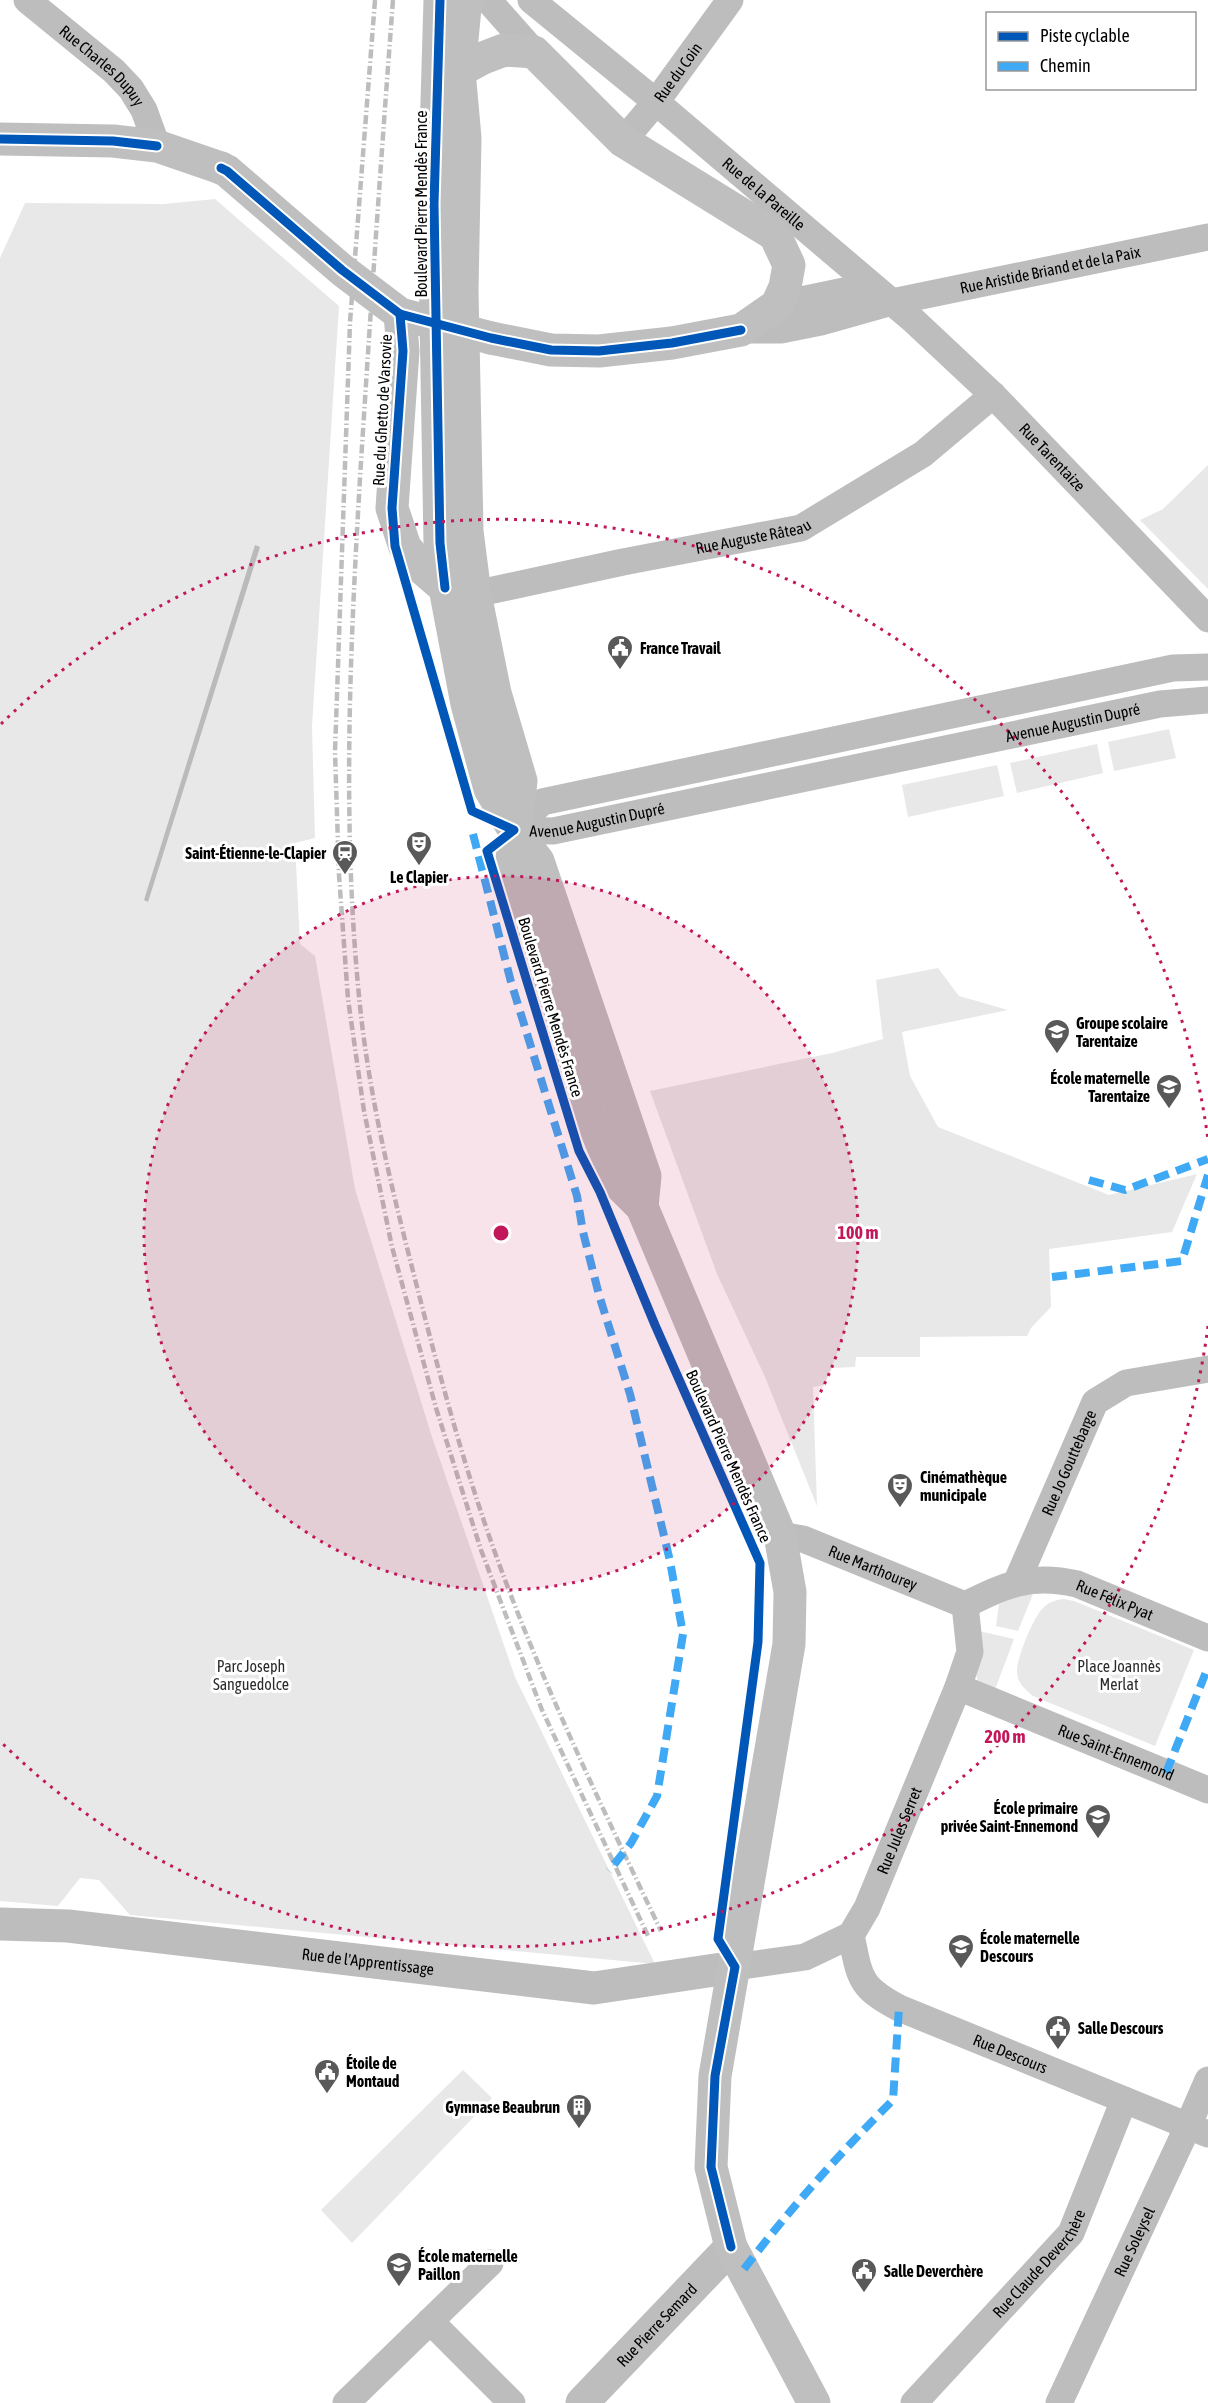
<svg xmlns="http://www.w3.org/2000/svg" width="1208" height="2403" viewBox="0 0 1208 2403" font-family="'Asap Condensed',sans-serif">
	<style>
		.green { fill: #e8e8e8 }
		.water { fill: #bababa }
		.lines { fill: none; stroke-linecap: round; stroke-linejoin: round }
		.minor { stroke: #bdbdbd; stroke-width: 27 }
		.tertiary { stroke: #bdbdbd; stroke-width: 33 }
		.secondary { stroke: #bfbfbf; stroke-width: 33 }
		.rail { stroke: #bdbdbd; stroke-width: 4.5; stroke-dasharray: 9 3 1.5 3; stroke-linecap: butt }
		.secondary-bridge { stroke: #bfbfbf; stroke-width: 33 }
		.quiet { stroke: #3fa9f5; stroke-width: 8; stroke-dasharray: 15 8; stroke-linecap: butt }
		.cycleway-casing { stroke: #fff; stroke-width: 13 }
		.cycleway { stroke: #0057b8; stroke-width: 9 }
		.ring { fill: none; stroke: #c2185b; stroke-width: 3; stroke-dasharray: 3 6 }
		.labels { text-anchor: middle; stroke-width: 6; stroke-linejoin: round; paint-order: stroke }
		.street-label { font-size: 16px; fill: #000; stroke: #fff }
		.poi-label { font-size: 16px; font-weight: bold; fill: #000; stroke: #fff; text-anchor: start }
		.park-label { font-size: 16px; fill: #2c2c2c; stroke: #fff }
		.centre { fill: #c2185b; stroke: #fff; stroke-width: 3 }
		.ring-label { font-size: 18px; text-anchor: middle; font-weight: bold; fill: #c2185b; stroke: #fff; stroke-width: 6; stroke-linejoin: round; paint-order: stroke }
	</style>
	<rect width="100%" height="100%" fill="#fff"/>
	<g class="green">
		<polygon points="215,199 339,306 312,726 315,838 295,843 300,944 315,956 355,1189 432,1437 515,1677 655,1964 130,1915 99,1880 80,1878 58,1906 0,1901 0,258 25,203 164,204"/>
		<polygon points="1208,465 1208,589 1140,520 1163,509"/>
		<polygon points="1169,729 1176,758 1114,771 1108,742"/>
		<polygon points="1097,744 1103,773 1017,793 1010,763"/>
		<polygon points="997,765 1004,796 908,817 902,785"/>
		<polygon points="938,968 959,996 1008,1010 902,1032 910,1076 938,1127 1109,1195 1197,1174 1172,1232 1049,1249 1051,1307 1031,1328 1027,1336 920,1337 920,1357 856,1357 855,1367 832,1368 824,1385 813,1387 817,1506 765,1377 717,1274 650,1091 832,1053 883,1039 876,980"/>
		<polygon points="1035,1589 1018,1631 996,1626 999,1604"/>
		<path d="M1064,1599L1074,1601L1194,1650L1155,1746L1033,1696C1025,1689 1018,1684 1017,1673C1016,1659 1033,1618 1043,1608C1049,1602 1055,1600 1064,1599Z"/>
		<path d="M979,1631L1014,1639L993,1695C967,1685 977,1653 979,1631Z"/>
		<polygon points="463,2070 492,2098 352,2243 321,2210"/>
	</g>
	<polygon class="water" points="255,545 260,547 148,902 144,900"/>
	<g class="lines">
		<g class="minor">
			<path id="s1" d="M27,0L114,71L131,89L144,110L157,146"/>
			<polyline points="488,0 534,52"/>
			<path id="s2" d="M531,0L656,102L913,320L993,395L1208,619"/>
			<path id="s3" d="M623,141L656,102L730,0"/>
			<polyline points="777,305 844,291 888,301"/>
			<path id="s4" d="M741,330H781L821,322L892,302L1208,237"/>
			<path id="s5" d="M475,594L623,562L801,528L923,454L993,395"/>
			<polyline points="514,830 542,802 1173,668 1208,667"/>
			<path id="s6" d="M514,830L553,831L1160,704L1208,700"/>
			<path id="s7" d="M780,1535L803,1539L965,1605"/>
			<path id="s8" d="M1017,1581L1095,1402L1126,1383L1208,1369"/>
			<path id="s9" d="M965,1605C1006,1585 1030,1573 1077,1584L1208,1638"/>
			<path id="s10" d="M958,1687L1208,1790"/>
			<path id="s11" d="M851,1935C860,1978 859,1987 899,2008L1208,2134"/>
			<path id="s12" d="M735,1967L805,1957L851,1935L867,1908L958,1687L970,1652L965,1605"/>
			<polyline points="430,2321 512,2403"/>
			<polyline points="346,2403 490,2263"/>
			<path id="s13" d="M914,2403L1071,2233L1124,2100"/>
			<path id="s14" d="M1059,2403L1188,2126L1208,2080"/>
		</g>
		<g class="tertiary">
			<path id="s15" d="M0,1924L68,1926L594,1988L735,1967"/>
			<path id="s16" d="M582,2403L731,2247"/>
		</g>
		<g class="secondary">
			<polyline points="440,0 434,204 440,543 445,588 467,704 490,789 514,830 538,861 645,1176 642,1207"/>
			<polyline points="468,0 465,8 459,71 465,138 462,290 467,531 475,594 495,693 521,781 511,867 589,1113 619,1184 642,1207 780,1535 790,1592 789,1644 715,2076 711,2167 731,2247 814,2403"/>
			<polyline points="459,71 483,58 504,50 534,52 623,141 775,235 789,265 785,287 777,305 741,330 672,343 599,351 551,350 491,338"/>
			<polyline points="0,139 113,141 157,146 221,168"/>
			<polyline points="400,314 403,351 392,508 405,547 423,569 445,588"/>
		</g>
		<g class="rail">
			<polyline points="375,0 350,322 335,752 339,875 348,999 364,1111 392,1247 436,1408 481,1550 542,1710 649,1938"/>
			<path d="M393,0C381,159 370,318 360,478C350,650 342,823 359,996C368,1092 391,1186 415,1279C438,1369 462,1460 493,1547C540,1679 601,1805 661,1931"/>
		</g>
		<polyline class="secondary-bridge" points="221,168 227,171 342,270 400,314 491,338"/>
		<g class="quiet">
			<polyline points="473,834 511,982 577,1196 583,1232 599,1295 630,1394 670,1561 683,1634 657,1796 631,1843 609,1871"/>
			<polyline points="1089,1180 1125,1190 1208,1159"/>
			<polyline points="1052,1277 1182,1261 1208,1175"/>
			<polyline points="1166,1773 1208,1667"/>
			<path d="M744,2269C790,2209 839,2154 893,2100L899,2008"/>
		</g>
		<defs>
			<g id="cycleway">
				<polyline points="440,0 434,204 440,543 445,588"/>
				<polyline points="0,139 113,141 157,146"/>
				<polyline points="221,168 227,171 342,270 400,314 491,338 551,350 599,351 672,343 741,330"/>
				<polyline points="400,314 403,351 392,508 395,546 472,811 514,830 487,851 579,1151 600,1192 655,1325 760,1563 758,1642 718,1939 735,1967 715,2076 711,2167 731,2247"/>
			</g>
		</defs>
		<use href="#cycleway" class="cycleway-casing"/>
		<use href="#cycleway" class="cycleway"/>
	</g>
	<circle cx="501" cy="1233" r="357" fill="#c2185b" fill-opacity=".12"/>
	<g class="ring">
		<circle cx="501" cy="1233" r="357"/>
		<path d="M1208 1326A713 713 0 0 1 1 1742M1 724A713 713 0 0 1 1208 1140"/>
	</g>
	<defs>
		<symbol id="civic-pin" viewBox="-11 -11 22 30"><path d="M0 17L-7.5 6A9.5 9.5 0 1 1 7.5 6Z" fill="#595959" stroke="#fff"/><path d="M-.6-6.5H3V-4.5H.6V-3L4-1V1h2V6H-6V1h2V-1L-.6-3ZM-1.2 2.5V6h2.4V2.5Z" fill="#fff"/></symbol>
		<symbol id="theatre-pin" viewBox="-11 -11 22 30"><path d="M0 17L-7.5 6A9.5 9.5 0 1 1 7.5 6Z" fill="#595959" stroke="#fff"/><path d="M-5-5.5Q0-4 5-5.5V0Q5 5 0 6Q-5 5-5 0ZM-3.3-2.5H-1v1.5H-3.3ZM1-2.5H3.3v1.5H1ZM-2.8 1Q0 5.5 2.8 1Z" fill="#fff"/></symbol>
		<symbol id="station-pin" viewBox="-11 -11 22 30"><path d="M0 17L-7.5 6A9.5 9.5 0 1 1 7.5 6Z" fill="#595959" stroke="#fff"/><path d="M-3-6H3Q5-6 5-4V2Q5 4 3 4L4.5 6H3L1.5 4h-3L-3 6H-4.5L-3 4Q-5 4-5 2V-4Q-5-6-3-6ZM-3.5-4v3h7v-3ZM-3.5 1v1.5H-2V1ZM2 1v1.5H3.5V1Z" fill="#fff"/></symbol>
		<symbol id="school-pin" viewBox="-11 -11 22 30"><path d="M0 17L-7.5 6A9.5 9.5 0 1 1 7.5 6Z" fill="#595959" stroke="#fff"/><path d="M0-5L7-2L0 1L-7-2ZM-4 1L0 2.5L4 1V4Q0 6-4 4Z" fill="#fff"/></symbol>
		<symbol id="building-pin" viewBox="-11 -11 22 30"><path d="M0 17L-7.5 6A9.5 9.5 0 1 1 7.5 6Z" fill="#595959" stroke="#fff"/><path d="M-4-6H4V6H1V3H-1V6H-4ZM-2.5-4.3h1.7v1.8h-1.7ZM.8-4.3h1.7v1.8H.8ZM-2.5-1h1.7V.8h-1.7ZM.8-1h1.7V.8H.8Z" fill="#fff"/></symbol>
	</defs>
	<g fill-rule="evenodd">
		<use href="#civic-pin" x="605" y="633" width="30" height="40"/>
		<use href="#theatre-pin" x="404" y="829" width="30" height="40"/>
		<use href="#station-pin" x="330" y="838" width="30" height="40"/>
		<use href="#school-pin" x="1042" y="1017" width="30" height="40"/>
		<use href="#school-pin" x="1154" y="1072" width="30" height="40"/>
		<use href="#theatre-pin" x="885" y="1471" width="30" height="40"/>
		<use href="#school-pin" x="1083" y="1802" width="30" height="40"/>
		<use href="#school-pin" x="946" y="1932" width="30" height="40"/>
		<use href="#civic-pin" x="1043" y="2013" width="30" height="40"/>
		<use href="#civic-pin" x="312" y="2057" width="30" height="40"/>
		<use href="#building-pin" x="564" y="2092" width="30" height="40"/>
		<use href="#school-pin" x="384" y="2250" width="30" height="40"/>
		<use href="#civic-pin" x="849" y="2256" width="30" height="40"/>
	</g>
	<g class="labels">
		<g class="street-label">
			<text dy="6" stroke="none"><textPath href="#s1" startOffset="100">Rue Charles Dupuy</textPath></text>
			<text dy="6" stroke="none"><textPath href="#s3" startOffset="88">Rue du Coin</textPath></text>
			<text dy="6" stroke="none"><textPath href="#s2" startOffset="303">Rue de la Pareille</textPath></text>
			<text transform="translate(421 204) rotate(-90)" y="6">Boulevard Pierre Mendès France</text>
			<text dy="6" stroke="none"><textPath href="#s4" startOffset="316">Rue Aristide Briand et de la Paix</textPath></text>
			<text transform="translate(382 410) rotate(-87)" y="6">Rue du Ghetto de Varsovie</text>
			<text dy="6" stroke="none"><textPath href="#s2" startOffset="694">Rue Tarentaize</textPath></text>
			<text dy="6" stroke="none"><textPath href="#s5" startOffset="284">Rue Auguste Râteau</textPath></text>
			<text dy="6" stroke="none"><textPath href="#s6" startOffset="570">Avenue Augustin Dupré</textPath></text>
			<text dy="6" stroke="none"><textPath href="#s6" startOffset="84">Avenue Augustin Dupré</textPath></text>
			<text transform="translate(551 1007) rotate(73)" y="6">Boulevard Pierre Mendès France</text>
			<text transform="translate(729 1456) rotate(66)" y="6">Boulevard Pierre Mendès France</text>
			<text dy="6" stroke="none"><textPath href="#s8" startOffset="129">Rue Jo Gouttebarge</textPath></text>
			<text dy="6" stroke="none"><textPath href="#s7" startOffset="99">Rue Marthourey</textPath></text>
			<text dy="6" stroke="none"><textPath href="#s9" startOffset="158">Rue Félix Pyat</textPath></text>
			<text dy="6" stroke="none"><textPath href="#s10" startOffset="171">Rue Saint-Ennemond</textPath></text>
			<text dy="6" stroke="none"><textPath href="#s12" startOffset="237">Rue Jules Serret</textPath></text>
			<text dy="6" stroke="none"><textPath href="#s15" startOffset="370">Rue de l'Apprentissage</textPath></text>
			<text dy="6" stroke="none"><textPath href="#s11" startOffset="213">Rue Descours</textPath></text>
			<text dy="6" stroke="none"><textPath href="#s14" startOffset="178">Rue Soleysel</textPath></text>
			<text dy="6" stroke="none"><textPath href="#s13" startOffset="188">Rue Claude Deverchère</textPath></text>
			<text dy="6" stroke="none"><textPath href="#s16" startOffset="108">Rue Pierre Semard</textPath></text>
		</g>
		<g class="poi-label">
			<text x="640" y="654">France Travail</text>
			<text x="326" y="859" text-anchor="end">Saint-Étienne-le-Clapier</text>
			<text x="419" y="883" text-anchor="middle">Le Clapier</text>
			<text x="1076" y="1029">Groupe scolaire<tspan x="1076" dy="18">Tarentaize</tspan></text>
			<text x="1150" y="1084" text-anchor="end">École maternelle<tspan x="1150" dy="18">Tarentaize</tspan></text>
			<text x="920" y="1483">Cinémathèque<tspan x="920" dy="18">municipale</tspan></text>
			<text x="1078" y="1814" text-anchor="end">École primaire<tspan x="1078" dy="18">privée Saint-Ennemond</tspan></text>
			<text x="980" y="1944">École maternelle<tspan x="980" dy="18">Descours</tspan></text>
			<text x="1078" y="2034">Salle Descours</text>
			<text x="346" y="2069">Étoile de<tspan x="346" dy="18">Montaud</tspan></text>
			<text x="560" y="2113" text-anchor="end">Gymnase Beaubrun</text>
			<text x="418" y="2262">École maternelle<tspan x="418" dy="18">Paillon</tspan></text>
			<text x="884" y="2277">Salle Deverchère</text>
		</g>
		<g class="park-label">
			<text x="251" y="1672">Parc Joseph<tspan x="251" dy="18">Sanguedolce</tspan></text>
			<text x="1119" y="1672">Place Joannès<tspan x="1119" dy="18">Merlat</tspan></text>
		</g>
	</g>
	<circle cx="501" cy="1233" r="9" class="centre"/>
	<g class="ring-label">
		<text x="858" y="1239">100 m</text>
		<text x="1005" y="1743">200 m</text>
	</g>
	<rect x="986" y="12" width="210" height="78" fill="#ffffff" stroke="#999999" stroke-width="1.5"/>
	<rect x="998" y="32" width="30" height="9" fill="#0057b8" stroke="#999999" stroke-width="1.5"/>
	<text x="1040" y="42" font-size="18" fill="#000000">Piste cyclable</text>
	<rect x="998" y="62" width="30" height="9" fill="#3fa9f5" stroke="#999999" stroke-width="1.5"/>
	<text x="1040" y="72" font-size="18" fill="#000000">Chemin</text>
</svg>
